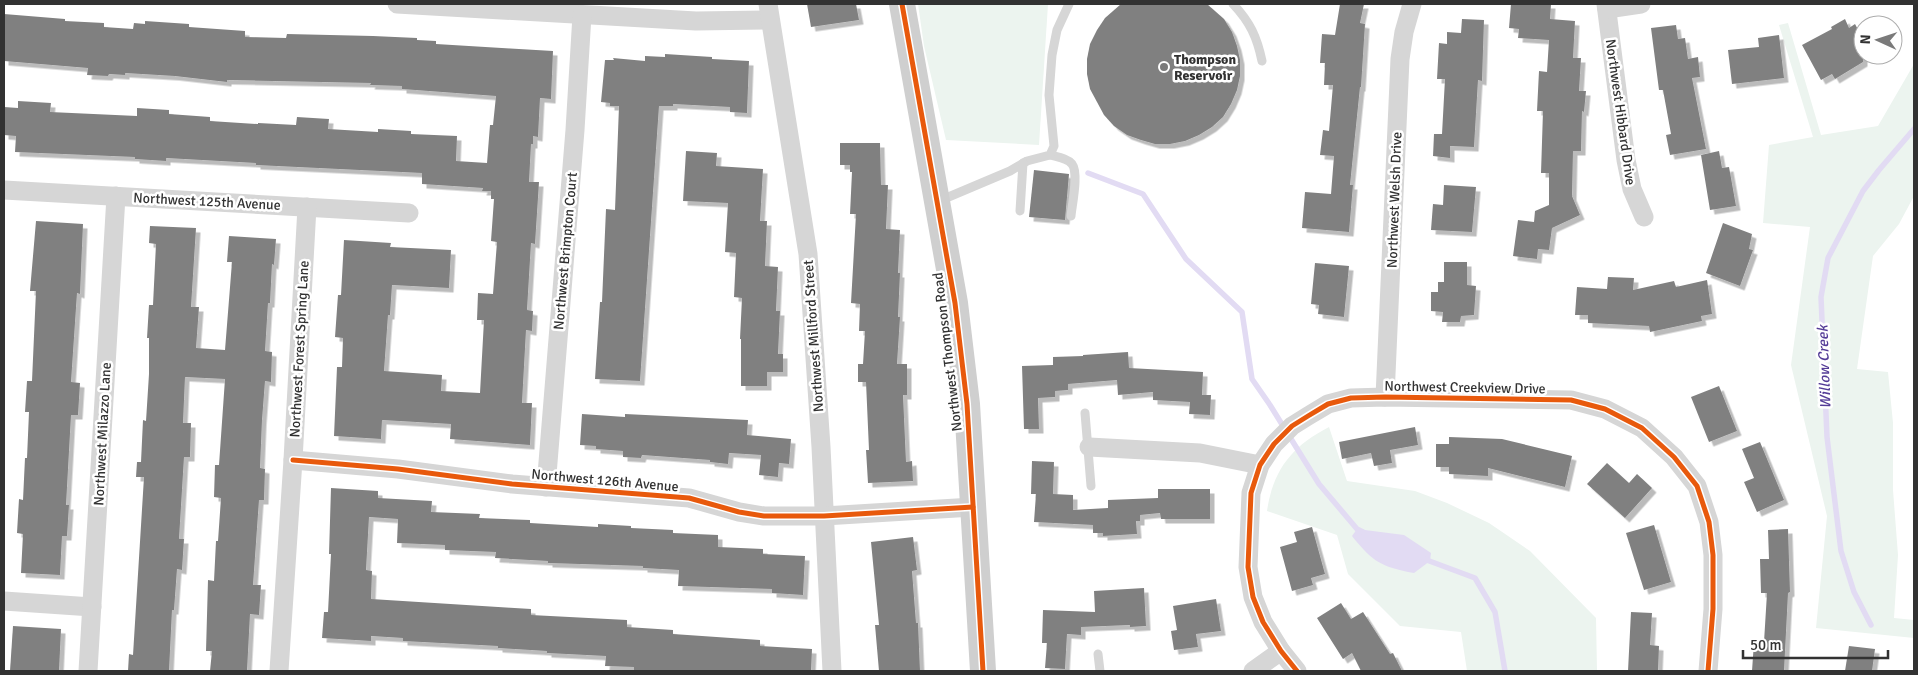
<svg xmlns="http://www.w3.org/2000/svg" width="1918" height="675" viewBox="0 0 1918 675" font-family="Signika,sans-serif">
	<style>
		.green { fill: #ecf4ef }
		.water { fill: #e2dbf3 }
		.lines { fill: none; stroke-linecap: round; stroke-linejoin: round }
		.stream { stroke: #e2dbf3; stroke-width: 5.5 }
		.building { fill: #808080; filter: url(#shadow) }
		.lane { stroke: #d6d6d6; stroke-width: 9 }
		.street { stroke: #d6d6d6; stroke-width: 19 }
		.secondary { stroke: #cfcfcf; stroke-width: 26 }
		.cycleway-casing { stroke: #fff; stroke-width: 8 }
		.cycleway { stroke: #e8590c; stroke-width: 5 }
		.poi-dot { fill: #7a7a7a; stroke: #fff; stroke-width: 2 }
		.labels { text-anchor: middle; stroke-width: 5; stroke-linejoin: round; paint-order: stroke }
		.poi-label { font-size: 14px; font-weight: bold; fill: #323232; stroke: #fff; text-anchor: start }
		.street-label { font-size: 14px; fill: #323232; stroke: #fff }
		.water-label { font-size: 15px; font-style: italic; fill: #543c97; stroke: #fff }
	</style>
	<defs>
		<filter id="shadow"><feDropShadow dx="4.5" dy="4.5" stdDeviation="0" flood-color="#0004"/></filter>
	</defs>
	<rect width="100%" height="100%" fill="#fff"/>
	<g class="green">
		<polygon points="918,4 1048,4 1039,145 946,140 924,46"/>
		<polygon points="1788,23 1821,135 1878,126 1914,64 1914,196 1899,224 1873,256 1857,369 1888,372 1893,423 1893,490 1898,555 1894,618 1914,620 1914,638 1816,628 1827,516 1791,365 1810,227 1763,223 1769,145 1813,137 1779,25"/>
		<path d="M1329,427L1347,481L1415,491L1447,503L1489,523L1530,551L1596,618L1597,671H1467L1461,632L1400,626L1348,574L1337,535L1267,511C1273,470 1292,446 1329,427Z"/>
	</g>
	<path class="water" d="M1357,529L1404,535L1431,553L1430,561L1414,573C1381,567 1373,562 1352,536Z"/>
	<g class="lines">
		<g class="stream">
			<polyline points="1088,173 1143,194 1186,259 1242,312 1252,379 1270,405 1319,484 1357,529 1363,532"/>
			<polyline points="1424,559 1475,578 1495,612 1505,671"/>
			<polyline points="1871,625 1854,592 1841,551 1827,437 1821,297 1828,258 1863,191 1879,170 1914,129"/>
		</g>
	</g>
	<g class="building">
		<polygon points="807,4 856,4 859,20 811,27"/>
		<polygon points="1121,4 1207,4 1224,19 1232,32 1237,46 1240,60 1240,76 1237,90 1231,104 1223,117 1212,127 1199,135 1185,141 1170,144 1155,144 1141,140 1127,135 1114,126 1104,115 1090,89 1087,74 1087,59 1090,44 1097,30 1105,18"/>
		<polygon points="1340,4 1364,4 1360,23 1365,24 1361,87 1360,87 1350,185 1353,185 1349,232 1302,228 1305,192 1331,194 1334,156 1320,155 1323,130 1329,131 1333,85 1324,85 1325,63 1320,63 1322,34 1335,35"/>
		<polygon points="1511,4 1551,4 1550,19 1575,21 1573,58 1581,58 1579,91 1586,91 1584,112 1582,111 1581,151 1573,151 1572,196 1580,215 1552,228 1549,250 1538,249 1537,259 1513,256 1518,220 1534,222 1535,211 1549,205 1549,173 1541,173 1543,111 1537,111 1539,71 1547,72 1549,40 1518,38 1519,29 1509,28"/>
		<polygon points="4,14 65,19 65,21 104,23 104,27 133,29 134,23 145,24 145,21 189,24 189,27 245,31 245,37 286,38 287,34 373,36 417,38 417,40 436,41 436,44 553,51 551,99 540,98 538,137 533,136 533,144 531,144 529,182 539,182 535,244 531,243 527,310 533,311 532,331 526,330 522,403 532,403 530,445 450,439 451,424 382,420 381,439 334,436 337,367 342,367 343,338 335,337 338,295 341,295 344,240 391,243 390,247 451,250 449,288 392,285 390,315 388,315 384,371 442,375 441,391 480,393 484,320 477,320 478,293 493,294 497,242 491,241 494,199 491,199 491,191 482,191 483,188 422,184 422,173 256,165 256,163 166,158 166,161 135,159 135,157 15,152 16,136 4,135 4,107 18,108 18,101 51,103 50,112 137,116 137,108 169,110 169,114 210,117 210,121 258,124 258,123 296,125 297,117 329,119 328,129 378,132 378,129 411,131 411,134 457,136 456,161 487,163 490,125 493,125 496,96 402,89 402,86 370,85 371,83 227,80 227,82 175,76 125,73 125,75 109,74 108,76 87,75 88,68 4,61"/>
		<polygon points="1462,19 1484,20 1482,81 1478,80 1474,147 1450,146 1450,158 1433,156 1434,134 1442,134 1445,79 1437,79 1439,43 1447,44 1447,32 1461,33"/>
		<polygon points="1845,19 1849,28 1855,24 1863,39 1863,62 1835,79 1832,74 1821,80 1802,45 1832,29 1831,27"/>
		<polygon points="1676,25 1678,39 1685,38 1688,59 1698,57 1700,77 1692,78 1706,149 1670,155 1666,135 1671,134 1663,90 1659,90 1651,28"/>
		<polygon points="1779,35 1784,78 1732,84 1728,50 1759,47 1758,38"/>
		<polygon points="665,54 712,57 712,59 749,61 747,113 730,112 730,107 673,104 673,106 659,106 640,381 595,379 600,302 602,302 606,209 615,210 617,159 619,106 610,106 610,103 601,102 605,60 614,60 613,58 645,61 645,56 665,57"/>
		<polygon points="840,143 880,143 881,185 888,185 886,229 900,230 898,273 900,273 898,317 900,317 897,364 907,364 907,395 903,395 906,462 912,461 913,481 868,483 866,450 869,450 866,382 858,382 858,364 863,364 865,331 859,331 860,304 851,303 856,214 850,214 852,172 850,172 850,165 840,165"/>
		<polygon points="686,151 717,153 716,166 763,169 760,221 767,221 765,266 778,267 776,311 780,311 778,354 783,354 783,372 767,372 767,386 741,386 741,339 740,339 742,298 734,297 736,253 725,252 728,203 683,201"/>
		<polygon points="1719,151 1722,168 1729,167 1736,206 1710,210 1701,155"/>
		<polygon points="1034,170 1069,174 1065,220 1029,217"/>
		<polygon points="1444,185 1476,187 1472,232 1431,230 1433,204 1443,205"/>
		<polygon points="36,221 83,224 80,294 77,293 71,382 80,383 78,415 71,415 66,505 69,505 67,536 62,536 60,575 21,573 23,534 17,533 19,499 23,500 25,458 27,458 29,412 25,412 27,381 32,381 36,291 30,291"/>
		<polygon points="1723,223 1752,234 1749,249 1753,250 1740,286 1706,273"/>
		<polygon points="150,226 196,228 191,307 199,307 196,348 225,350 232,262 227,262 229,236 276,239 274,265 272,264 270,303 268,303 265,351 272,352 271,382 265,381 262,420 260,468 265,469 264,500 259,500 253,585 261,585 259,615 250,614 247,671 210,671 212,651 206,651 208,580 214,581 216,541 218,541 221,498 214,497 215,465 219,465 225,379 185,377 183,423 191,423 190,457 184,457 179,539 184,539 182,570 177,569 174,610 172,610 169,671 128,671 129,654 133,655 144,477 136,477 137,462 141,462 143,420 146,421 149,374 149,338 147,338 149,305 153,305 156,244 149,243"/>
		<polygon points="1444,262 1467,262 1467,285 1476,286 1474,315 1461,316 1460,322 1442,322 1443,312 1431,311 1431,292 1438,292 1438,282 1444,282"/>
		<polygon points="1315,263 1349,266 1344,317 1318,314 1319,305 1311,304"/>
		<polygon points="1608,277 1634,278 1633,290 1674,281 1676,287 1707,280 1712,314 1701,316 1702,321 1650,332 1649,326 1588,323 1588,315 1575,315 1577,287 1607,289"/>
		<polygon points="1128,352 1129,368 1203,372 1202,395 1211,395 1210,415 1189,414 1190,402 1153,400 1153,392 1118,395 1117,380 1068,384 1068,390 1055,391 1055,397 1038,398 1039,429 1024,429 1022,366 1053,365 1053,357 1083,356 1083,355"/>
		<polygon points="1719,386 1737,431 1709,442 1691,397"/>
		<polygon points="582,414 625,417 625,414 748,420 747,435 791,439 789,464 779,463 778,477 759,475 761,455 729,453 728,464 710,462 710,460 642,455 641,458 623,457 623,451 596,449 596,446 580,445"/>
		<polygon points="1415,427 1418,445 1390,450 1392,463 1374,466 1371,453 1342,459 1339,442"/>
		<polygon points="1449,437 1502,439 1572,456 1565,487 1488,468 1488,476 1449,474 1449,467 1436,467 1436,444 1449,444"/>
		<polygon points="1760,442 1784,500 1757,512 1744,482 1754,478 1742,449"/>
		<polygon points="1032,461 1054,462 1053,494 1073,495 1073,510 1108,508 1108,500 1158,498 1158,489 1210,489 1210,519 1161,519 1160,513 1140,515 1140,521 1136,521 1137,534 1103,536 1103,533 1093,533 1093,525 1034,522 1036,494 1031,494"/>
		<polygon points="1607,463 1629,483 1637,474 1652,488 1625,518 1587,484"/>
		<polygon points="331,488 378,491 378,498 432,501 431,512 480,514 479,518 530,520 530,523 598,527 598,524 631,526 631,528 673,530 673,533 718,535 718,547 763,549 763,554 805,556 803,595 772,593 772,589 678,586 679,570 643,568 643,566 548,563 548,561 495,558 496,552 445,550 445,545 397,543 398,519 369,517 366,570 372,571 371,599 531,609 531,615 627,620 627,627 673,630 673,634 760,640 760,646 812,649 811,671 667,671 634,670 634,667 605,666 606,656 547,653 547,651 498,648 498,646 403,641 403,638 371,636 371,641 322,638 324,612 328,612 331,554 329,554"/>
		<polygon points="1654,525 1671,582 1644,590 1626,533"/>
		<polygon points="1312,527 1325,574 1311,578 1313,585 1292,591 1280,547 1297,542 1294,532"/>
		<polygon points="1788,529 1790,592 1788,593 1784,671 1752,671 1754,642 1764,642 1767,593 1761,593 1760,559 1769,559 1768,530"/>
		<polygon points="913,537 917,570 912,571 916,623 918,623 920,671 879,671 875,625 879,625 871,542"/>
		<polygon points="1144,588 1146,626 1130,627 1130,625 1081,627 1081,635 1067,634 1065,669 1045,668 1047,643 1042,643 1043,610 1095,612 1094,591"/>
		<polygon points="1216,599 1221,631 1196,634 1198,647 1174,650 1171,631 1177,630 1173,606"/>
		<polygon points="1341,603 1351,619 1363,612 1390,654 1393,653 1402,671 1361,671 1352,653 1343,659 1317,618"/>
		<polygon points="1631,612 1652,613 1650,645 1659,646 1658,671 1628,671"/>
		<polygon points="13,626 61,629 59,671 10,671"/>
		<polygon points="1849,646 1875,649 1872,671 1845,671"/>
	</g>
	<g class="lines">
		<g class="lane">
			<path d="M1233,4C1250,22 1257,37 1262,61"/>
			<path d="M1050,155C1057,157 1067,158 1072,164C1079,173 1072,205 1071,216"/>
			<polyline points="939,201 1010,171 1027,161 1050,155 1054,146 1049,95 1052,55 1057,30 1069,4"/>
			<polyline points="1020,211 1023,163"/>
			<polyline points="1085,413 1091,486"/>
			<polyline points="1098,654 1100,671"/>
		</g>
		<g class="street">
			<polyline points="397,4 696,21 770,20"/>
			<polyline points="768,4 808,254 821,447 832,671"/>
			<polyline points="1606,4 1626,160 1632,189 1644,217"/>
			<polyline points="1607,9 1641,4"/>
			<polyline points="4,190 409,213"/>
			<polyline points="1385,397 1400,59 1404,32 1412,4"/>
			<polyline points="1089,447 1200,453 1260,465"/>
			<polyline points="293,460 398,469 512,484 689,498 739,512 764,516 824,516 973,507"/>
			<polyline points="546,487 575,130 582,15"/>
			<polyline points="4,601 92,607"/>
			<polyline points="88,671 116,196"/>
			<polyline points="279,671 293,460 307,207"/>
			<polyline points="1253,671 1281,651"/>
			<polyline points="1297,671 1281,651 1263,622 1253,597 1248,567 1251,493 1260,465 1274,444 1292,426 1308,416 1328,404 1351,398 1385,397 1571,400 1605,409 1642,428 1674,457 1697,486 1709,522 1713,555 1713,609 1708,671"/>
		</g>
		<polyline class="secondary" points="902,4 955,303 967,404 983,671"/>
		<defs>
			<g id="cycleway">
				<polyline points="902,4 955,303 967,404 983,671"/>
				<polyline points="293,460 398,469 512,484 689,498 739,512 764,516 824,516 973,507"/>
				<polyline points="1297,671 1281,651 1263,622 1253,597 1248,567 1251,493 1260,465 1274,444 1292,426 1308,416 1328,404 1351,398 1385,397 1571,400 1605,409 1642,428 1674,457 1697,486 1709,522 1713,555 1713,609 1708,671"/>
			</g>
		</defs>
		<use href="#cycleway" class="cycleway-casing"/>
		<use href="#cycleway" class="cycleway"/>
	</g>
	<circle class="poi-dot" cx="1164" cy="67" r="5"/>
	<g class="labels">
		<g class="poi-label">
			<text x="1174" y="64">Thompson<tspan x="1174" dy="16">Reservoir</tspan></text>
		</g>
		<g class="street-label">
			<text transform="translate(1621 112) rotate(82)" y="5">Northwest Hibbard Drive</text>
			<text transform="translate(1394 200) rotate(-88)" y="5">Northwest Welsh Drive</text>
			<text transform="translate(207 201) rotate(3)" y="5">Northwest 125th Avenue</text>
			<text transform="translate(565 251) rotate(-85)" y="5">Northwest Brimpton Court</text>
			<text transform="translate(813 336) rotate(-94)" y="5">Northwest Millford Street</text>
			<text transform="translate(299 349) rotate(-87)" y="5">Northwest Forest Spring Lane</text>
			<text transform="translate(947 352) rotate(-97)" y="5">Northwest Thompson Road</text>
			<text transform="translate(1465 387) rotate(1)" y="5">Northwest Creekview Drive</text>
			<text transform="translate(102 434) rotate(-87)" y="5">Northwest Milazzo Lane</text>
			<text transform="translate(605 480) rotate(5)" y="5">Northwest 126th Avenue</text>
		</g>
		<g class="water-label">
			<text transform="translate(1824 367) rotate(-92)" y="5">Willow Creek</text>
		</g>
	</g>
	<rect width="1918" height="675" fill="none" stroke="#323232" stroke-width="10"/>
	<g transform="translate(1878 40) rotate(273)"><circle r="24" fill="#ffffff" stroke="#adadad"/>
	<path d="M0-4L9 19L0 12L-9 19Z" fill="#7a7a7a"/>
	<text y="-8" font-size="14" font-weight="bold" text-anchor="middle" fill="#323232">N</text>
	</g>
	<path d="M1743 650v8h145v-8" fill="none" stroke="#323232" stroke-width="2.5"/>
	<text x="1750" y="650" font-size="15" fill="#323232" stroke="#ffffff" stroke-width="4" paint-order="stroke">50 m</text>
</svg>
